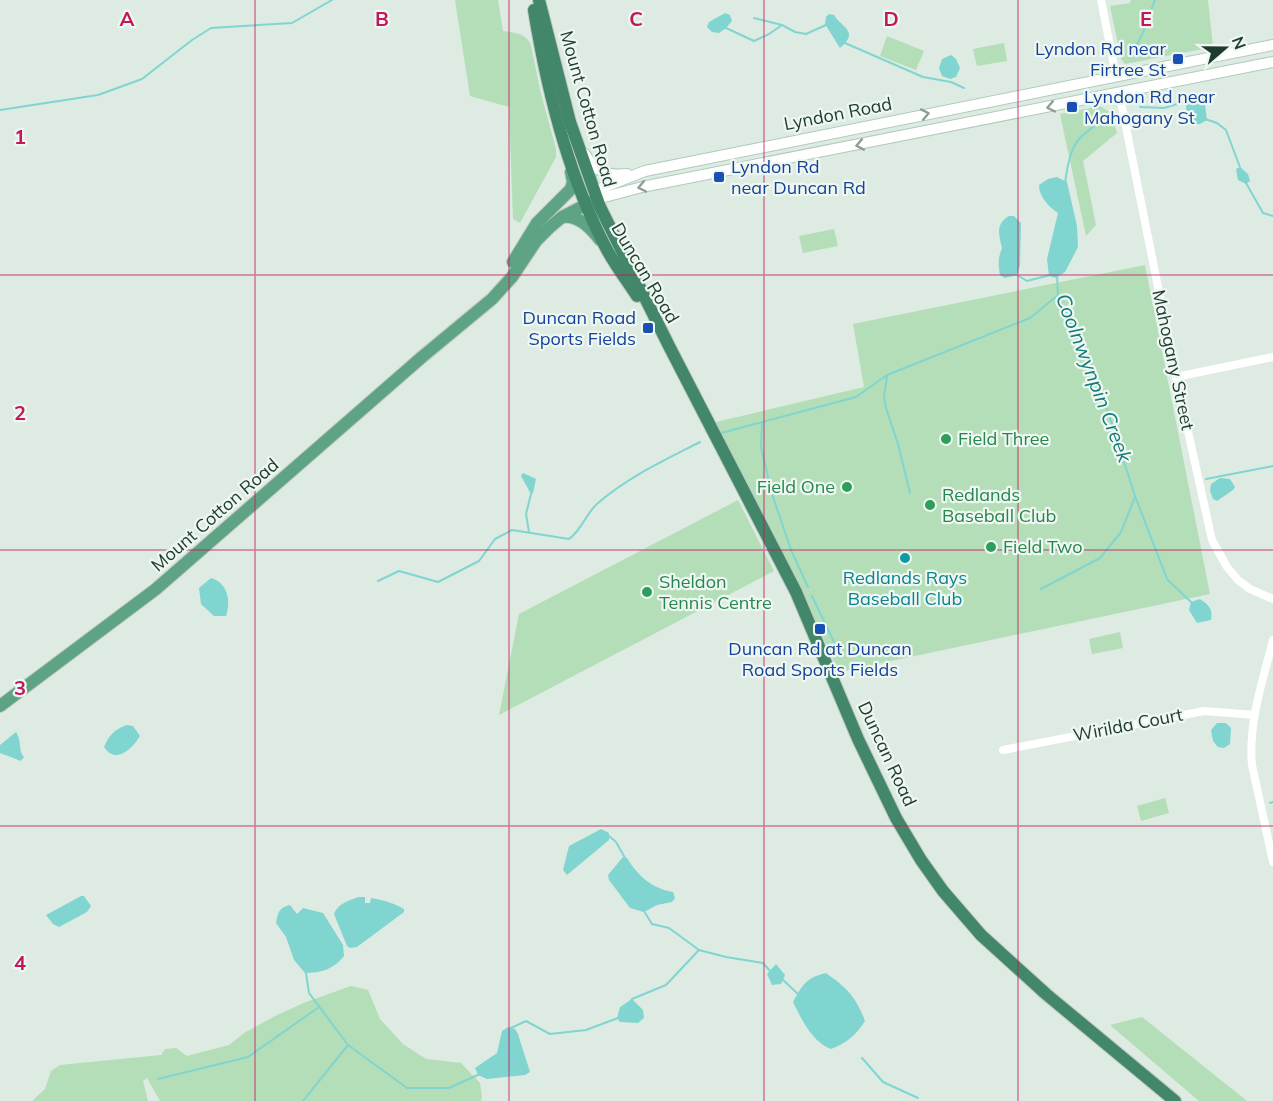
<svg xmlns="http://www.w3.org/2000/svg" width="1273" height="1101" viewBox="0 0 1273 1101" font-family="Mulish,sans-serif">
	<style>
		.green { fill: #b4deb7 }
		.water { fill: #80d5d1 }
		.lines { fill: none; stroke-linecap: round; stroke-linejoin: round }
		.stream { stroke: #80d5d1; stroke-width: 2 }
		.secondary-casing { stroke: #b0cbbc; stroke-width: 12 }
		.primary-casing { stroke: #c0c8c4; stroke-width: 14 }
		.trunk-casing { stroke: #c0c8c4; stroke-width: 14 }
		.minor { stroke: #fff; stroke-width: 8 }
		.secondary { stroke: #fff; stroke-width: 10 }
		.primary { stroke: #5ea484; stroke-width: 12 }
		.trunk { stroke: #428769; stroke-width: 12 }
		.oneway { stroke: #8e9d96 }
		.grid { fill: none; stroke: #c2185b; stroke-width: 1.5; stroke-opacity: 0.55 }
		.transit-dot { fill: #1a4fb4; stroke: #eef7f1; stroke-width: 2 }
		.leisure-dot { fill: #2e9e5b; stroke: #eef7f1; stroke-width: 2 }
		.culture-dot { fill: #0f9aa8; stroke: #eef7f1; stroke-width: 2 }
		.labels { text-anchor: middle; stroke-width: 4.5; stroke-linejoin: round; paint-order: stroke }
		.transit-label { font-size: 18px; fill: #164399; stroke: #eef7f1; text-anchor: end }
		.street-label { font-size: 18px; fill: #1e3b2d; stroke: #eef7f1 }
		.leisure-label { font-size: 18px; fill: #27864d; stroke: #eef7f1; text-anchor: start }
		.culture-label { font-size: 18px; fill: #0d838f; stroke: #eef7f1 }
		.water-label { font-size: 20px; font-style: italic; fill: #147b78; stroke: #eef7f1 }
		.grid-label { font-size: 20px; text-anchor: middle; font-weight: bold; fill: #c2185b; stroke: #eef7f1; stroke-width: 4.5; stroke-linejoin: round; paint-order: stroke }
	</style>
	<rect width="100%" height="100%" fill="#ddebe2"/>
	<g class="green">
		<path d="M455,0H498L503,31C515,33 526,33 531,45L540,90L556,149V157L520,223L513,219L509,107L470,96Z"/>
		<polygon points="1131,0 1208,0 1213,47 1125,64 1121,59 1110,6 1130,3"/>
		<polygon points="887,36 924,51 916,70 880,56"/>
		<polygon points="1004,43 1007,61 977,66 973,49"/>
		<polygon points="1100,106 1111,113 1117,133 1083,161 1096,225 1086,236 1060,114"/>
		<polygon points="834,229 838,246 803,253 799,236"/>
		<polygon points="1145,265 1210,594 839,672 798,584 716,422 864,387 853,324"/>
		<polygon points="738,500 774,571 499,715 519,614"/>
		<polygon points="1120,632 1123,648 1092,654 1089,639"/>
		<polygon points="1165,798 1169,813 1141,821 1137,806"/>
		<polygon points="351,986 368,990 380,1019 403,1044 426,1059 461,1063 480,1083 482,1097 481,1101 160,1101 147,1078 143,1081 148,1101 32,1101 45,1089 51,1071 60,1065 161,1055 165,1049 176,1048 187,1056 229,1045 244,1033 277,1015 306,1002"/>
		<polygon points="1142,1017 1247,1101 1199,1101 1110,1025"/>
	</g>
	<g class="water">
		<polygon points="725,13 730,15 732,21 726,28 719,33 712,32 707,27 709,22"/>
		<path d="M829,14L834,15C842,28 860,31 840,48L825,24L826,17Z"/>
		<polygon points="951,55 956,59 960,68 956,77 950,79 942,76 939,68 942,59"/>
		<polygon points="1190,95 1197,95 1204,98 1207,120 1200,124 1192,124 1187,117 1185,97"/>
		<polygon points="1240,167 1248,174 1250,181 1246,184 1238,180 1236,169"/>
		<path d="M1057,177L1067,182L1077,226L1078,247L1065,272L1056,278L1049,276L1047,259L1058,213C1049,207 1039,197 1039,185L1048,179Z"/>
		<path d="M1009,216H1014L1021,223L1020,265L1017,275L1005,278L1000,275C998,264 998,258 1002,248C999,235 995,224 1009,216Z"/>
		<polygon points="523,473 536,479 533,493 531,494 521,476"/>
		<polygon points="1220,478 1230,479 1235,487 1233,490 1217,501 1213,499 1210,491 1211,484"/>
		<path d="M211,578C228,583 231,601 226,616H214L201,604L199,588Z"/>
		<path d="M1200,599C1209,605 1213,609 1211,620L1197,623L1189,610L1191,602Z"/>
		<polygon points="1217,723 1226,723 1231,728 1230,744 1224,748 1218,747 1213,741 1211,730"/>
		<path d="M127,725L133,726L140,736C132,749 116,765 104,747C109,735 115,729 127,725Z"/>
		<path d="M16,732C22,740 18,752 24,757L21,761L0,753V745Z"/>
		<polygon points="601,829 609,833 609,840 567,875 563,870 569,846"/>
		<path d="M623,857L627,858C638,876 651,888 673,892L675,898L672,902L657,905L644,912L630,908L609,880L608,875Z"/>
		<polygon points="81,896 84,896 91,906 87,912 59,927 53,924 46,915"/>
		<path d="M358,897H365V903H370L371,898C383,900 394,903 404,909V912L357,947L350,948L347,946L334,914C338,903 349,901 358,897Z"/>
		<path d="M290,905L297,914L303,908L323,913L343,945L344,956C334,969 321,973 305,973L294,960L286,937L276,923C278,912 279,908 290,905Z"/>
		<polygon points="776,964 785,975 781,984 772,985 767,974"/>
		<path d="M826,973C847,988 856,997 865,1021C856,1035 847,1043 831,1049C812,1042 802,1020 793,1002C803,984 806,978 826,973Z"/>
		<polygon points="632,999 643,1010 644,1018 638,1023 620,1022 617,1018 620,1007"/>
		<polygon points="508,1027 515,1029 518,1034 530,1072 525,1075 487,1079 478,1075 475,1068 497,1053 502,1031"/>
	</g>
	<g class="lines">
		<g class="stream">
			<polyline points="754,18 782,25 795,32 806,34 826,25"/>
			<polyline points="726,28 754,41 769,34 782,25"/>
			<polyline points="845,43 923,77 951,82 964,88"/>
			<polyline points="1130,57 1142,35 1155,0"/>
			<polyline points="1140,107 1164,108 1184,102"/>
			<polyline points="0,110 98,95 142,79 192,40 211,28 292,23 332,0"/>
			<polyline points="1205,119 1217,123 1226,130 1241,170"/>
			<path d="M1065,183C1067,169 1070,148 1080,138C1090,128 1095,128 1104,115"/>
			<polyline points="1246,183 1263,213 1273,216"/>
			<polyline points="1017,275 1027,281 1050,275"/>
			<polyline points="1057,275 1058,295 1105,403 1135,496 1167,579 1191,602"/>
			<polyline points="887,376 884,397 886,408 898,444 910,493"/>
			<polyline points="762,422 761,447 772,494 791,550 808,587"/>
			<polyline points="721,433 856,397 887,375 1030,318 1058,295"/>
			<polyline points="1206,479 1273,466"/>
			<polyline points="529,532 526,514 531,494"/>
			<path d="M378,581L399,571L438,582L479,561L495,539L512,530L569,539C582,530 586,513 598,503C628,477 665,460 700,442"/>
			<polyline points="1041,589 1100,558 1121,532 1135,497"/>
			<polyline points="812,596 834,642"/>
			<polyline points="1270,803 1273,802"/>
			<polyline points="609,836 616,842 625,858"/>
			<polyline points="644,911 652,924 669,928 699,950 726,957 763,963 771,972"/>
			<polyline points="306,973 309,993 348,1045 407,1088 449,1088 480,1074"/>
			<polyline points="781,978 799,995"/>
			<polyline points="630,1002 632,999 666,985 699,950"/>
			<polyline points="511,1028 526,1021 550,1034 586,1030 618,1018"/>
			<polyline points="862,1058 883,1082 918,1098"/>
			<polyline points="158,1079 248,1057 319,1007"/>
			<polyline points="303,1101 348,1045"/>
		</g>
		<defs>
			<g id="secondary">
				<path d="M585,154C594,172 608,176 627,174"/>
				<polyline points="594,191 645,171 1273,45"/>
				<polyline points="597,199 642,187 1273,62"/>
			</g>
			<g id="primary">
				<path d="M563,217C579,215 591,228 600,240"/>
				<polyline points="513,262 537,223 571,189 573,182 571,172"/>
				<polyline points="0,706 156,589 422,357 492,299 512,277 536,241 549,228 562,217 597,199"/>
			</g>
			<g id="trunk">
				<polyline points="539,0 570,122 600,207 669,346 796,592 858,739 896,818 921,860 943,891 981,935 1046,994 1175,1101"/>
				<path d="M534,10C547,90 567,173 605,246C614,264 626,279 637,296"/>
			</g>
		</defs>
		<use href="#secondary" class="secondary-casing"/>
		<use href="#primary" class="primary-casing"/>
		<use href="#trunk" class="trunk-casing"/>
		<g class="minor">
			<polyline points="1101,0 1116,76"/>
			<polyline points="1119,92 1176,377 1212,540 1227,567 1238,580 1250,589 1273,599"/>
			<polyline points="1176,377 1273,357"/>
			<path d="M1273,640C1263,680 1248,723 1252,765L1273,862"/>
			<polyline points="1003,750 1204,711 1255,715"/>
		</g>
		<use href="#secondary" class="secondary"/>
		<use href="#primary" class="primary"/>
		<use href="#trunk" class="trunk"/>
	</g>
	<defs><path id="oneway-chevron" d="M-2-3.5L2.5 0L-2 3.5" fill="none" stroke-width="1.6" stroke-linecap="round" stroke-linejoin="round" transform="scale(1.5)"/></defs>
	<g class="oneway">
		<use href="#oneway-chevron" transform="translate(1051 107) rotate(168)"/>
		<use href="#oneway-chevron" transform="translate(925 114) rotate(-11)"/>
		<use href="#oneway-chevron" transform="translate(860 145) rotate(169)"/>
		<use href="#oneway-chevron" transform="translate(642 187) rotate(168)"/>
	</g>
	<path class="grid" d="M255,0V1101M509,0V1101M764,0V1101M1018,0V1101M0,275H1273M0,550H1273M0,826H1273"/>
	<g class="transit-dot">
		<rect x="1172" y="53" width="12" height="12" rx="3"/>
		<rect x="1066" y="101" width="12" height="12" rx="3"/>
		<rect x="713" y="171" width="12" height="12" rx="3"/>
		<rect x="642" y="322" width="12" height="12" rx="3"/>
		<rect x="814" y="623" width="12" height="12" rx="3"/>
	</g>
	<g class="leisure-dot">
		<circle cx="946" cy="439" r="6"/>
		<circle cx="847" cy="487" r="6"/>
		<circle cx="930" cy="505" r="6"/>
		<circle cx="991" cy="547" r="6"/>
		<circle cx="647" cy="592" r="6"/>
	</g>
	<circle class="culture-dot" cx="905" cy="558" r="6"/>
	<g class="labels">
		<g class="transit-label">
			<text x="1166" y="55">Lyndon Rd near<tspan x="1166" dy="21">Firtree St</tspan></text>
			<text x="1084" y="103" text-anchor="start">Lyndon Rd near<tspan x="1084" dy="21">Mahogany St</tspan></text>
			<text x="731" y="173" text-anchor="start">Lyndon Rd<tspan x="731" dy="21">near Duncan Rd</tspan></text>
			<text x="636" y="324">Duncan Road<tspan x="636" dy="21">Sports Fields</tspan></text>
			<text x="820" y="655" text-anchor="middle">Duncan Rd at Duncan<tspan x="820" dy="21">Road Sports Fields</tspan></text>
		</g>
		<g class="street-label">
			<text transform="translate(588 109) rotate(74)" y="6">Mount Cotton Road</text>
			<text transform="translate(838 114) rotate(-11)" y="6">Lyndon Road</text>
			<text transform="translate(645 273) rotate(59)" y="6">Duncan Road</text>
			<text transform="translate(1173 360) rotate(78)" y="6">Mahogany Street</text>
			<text transform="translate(215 515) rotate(-41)" y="6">Mount Cotton Road</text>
			<text transform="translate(1128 725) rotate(-11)" y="6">Wirilda Court</text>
			<text transform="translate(887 754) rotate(65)" y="6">Duncan Road</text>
		</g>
		<g class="leisure-label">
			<text x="958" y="445">Field Three</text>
			<text x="835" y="493" text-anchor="end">Field One</text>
			<text x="942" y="501">Redlands<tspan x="942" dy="21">Baseball Club</tspan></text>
			<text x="1003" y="553">Field Two</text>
			<text x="659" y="588">Sheldon<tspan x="659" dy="21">Tennis Centre</tspan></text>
		</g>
		<g class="culture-label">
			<text x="905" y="584">Redlands Rays<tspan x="905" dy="21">Baseball Club</tspan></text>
		</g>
		<g class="water-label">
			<text transform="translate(1094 378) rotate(69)" y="7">Coolnwynpin Creek</text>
		</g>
	</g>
	<g class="grid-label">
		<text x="127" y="26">A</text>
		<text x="382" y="26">B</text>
		<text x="636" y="26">C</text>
		<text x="891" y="26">D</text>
		<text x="1146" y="26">E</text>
		<text x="20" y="144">1</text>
		<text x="20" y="420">2</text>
		<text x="20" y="695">3</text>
		<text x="20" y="970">4</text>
	</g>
	<g transform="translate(1225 48) rotate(70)" stroke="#eef7f1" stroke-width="4.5" paint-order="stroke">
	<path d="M0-4.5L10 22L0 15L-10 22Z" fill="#1e3b2d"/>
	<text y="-9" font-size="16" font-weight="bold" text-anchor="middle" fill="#1e3b2d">N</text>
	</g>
</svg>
